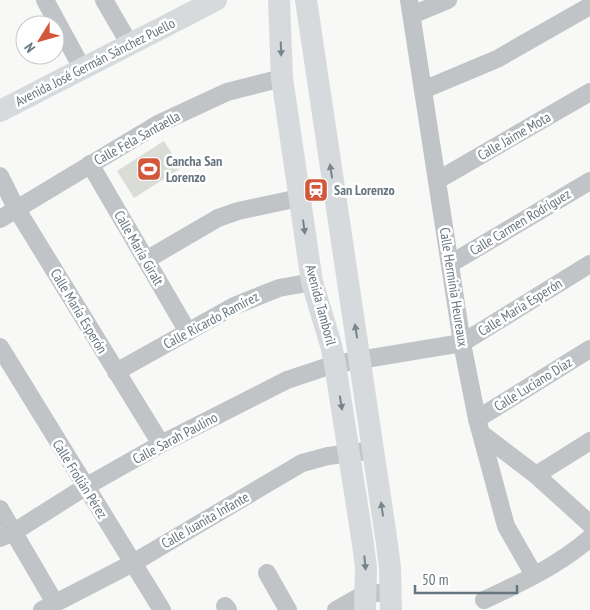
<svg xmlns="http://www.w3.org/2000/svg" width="590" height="610" viewBox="0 0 590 610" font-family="'PT Sans Narrow',sans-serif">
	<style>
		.green { fill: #d9ddd6 }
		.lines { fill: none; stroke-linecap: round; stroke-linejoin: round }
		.minor { stroke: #c0c4c7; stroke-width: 18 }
		.major { stroke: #d6dadd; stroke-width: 22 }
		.oneway { fill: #77848c }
		.labels { text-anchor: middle; stroke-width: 5; stroke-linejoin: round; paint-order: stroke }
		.street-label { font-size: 14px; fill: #66757e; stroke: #fff }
		.poi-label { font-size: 14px; font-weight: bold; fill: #66757e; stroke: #fff; text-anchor: start }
	</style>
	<rect width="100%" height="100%" fill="#f8f8f6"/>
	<polygon class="green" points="164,141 181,168 134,198 117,171"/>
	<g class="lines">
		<g class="minor">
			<polyline points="45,0 82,68"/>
			<polyline points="104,0 129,43"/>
			<polyline points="409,0 462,343 477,419 506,526 534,575"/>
			<polyline points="412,15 448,0"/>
			<polyline points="423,90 497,59 590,6"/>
			<polyline points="90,164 188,332"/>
			<polyline points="0,176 16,208 161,444"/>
			<polyline points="438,180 590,92"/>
			<polyline points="0,219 158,124 227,92 282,78"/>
			<polyline points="146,260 218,218 238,211 299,198"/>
			<polyline points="450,264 590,181"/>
			<polyline points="0,347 162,610"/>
			<polyline points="116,372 234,306 279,288 312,282"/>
			<polyline points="477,419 590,349"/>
			<polyline points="482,434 536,475 590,524"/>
			<polyline points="536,475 590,441"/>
			<polyline points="0,509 55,603"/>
			<polyline points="0,538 14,532 85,487 161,444 287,380 335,364 462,343 590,264"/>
			<polyline points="267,573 288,610"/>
			<path d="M484,600C521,583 559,565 590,538"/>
			<polyline points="225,606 228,610"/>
			<polyline points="42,610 133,563 302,463 328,456 374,450"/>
			<polyline points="336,610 366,593 391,593"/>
		</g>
		<g class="major">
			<polyline points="279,0 282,78 312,282 331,345 335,364 363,544 366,568 365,610"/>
			<polyline points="306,0 387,544 390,568 391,610"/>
			<polyline points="0,111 216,0"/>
		</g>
	</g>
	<defs><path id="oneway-solid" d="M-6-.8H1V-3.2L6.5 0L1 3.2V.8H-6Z" transform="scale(1.25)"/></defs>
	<g class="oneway">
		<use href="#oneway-solid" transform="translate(281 49) rotate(88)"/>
		<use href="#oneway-solid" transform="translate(331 171) rotate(-99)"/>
		<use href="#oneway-solid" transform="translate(304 227) rotate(82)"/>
		<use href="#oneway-solid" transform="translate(356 331) rotate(-99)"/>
		<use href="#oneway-solid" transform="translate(341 403) rotate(81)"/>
		<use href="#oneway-solid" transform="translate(382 509) rotate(-98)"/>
		<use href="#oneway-solid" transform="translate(365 563) rotate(85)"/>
	</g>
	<defs>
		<symbol id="stadium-square" viewBox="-11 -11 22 22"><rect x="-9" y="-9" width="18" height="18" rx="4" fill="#d2583c" stroke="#fff"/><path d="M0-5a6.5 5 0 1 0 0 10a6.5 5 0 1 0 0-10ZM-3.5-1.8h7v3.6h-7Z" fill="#fff"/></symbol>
		<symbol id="station-square" viewBox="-11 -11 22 22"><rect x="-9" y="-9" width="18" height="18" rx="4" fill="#d2583c" stroke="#fff"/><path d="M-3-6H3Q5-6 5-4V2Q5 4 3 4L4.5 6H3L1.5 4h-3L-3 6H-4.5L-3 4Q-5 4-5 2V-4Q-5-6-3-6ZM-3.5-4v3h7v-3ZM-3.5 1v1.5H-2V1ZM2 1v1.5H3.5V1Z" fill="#fff"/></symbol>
	</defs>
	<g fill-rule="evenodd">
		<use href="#stadium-square" x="135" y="155" width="28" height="28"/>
		<use href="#station-square" x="302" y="176" width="28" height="28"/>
	</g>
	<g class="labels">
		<g class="street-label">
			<text transform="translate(95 62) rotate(-27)" y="5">Avenida José Germán Sánchez Puello</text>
			<text transform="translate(514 136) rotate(-30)" y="5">Calle Jaime Mota</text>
			<text transform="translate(137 138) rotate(-29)" y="5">Calle Fela Santaella</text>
			<text transform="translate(520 222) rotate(-31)" y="5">Calle Carmen Rodríguez</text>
			<text transform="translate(139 248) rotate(60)" y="5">Calle María Giralt</text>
			<text transform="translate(454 287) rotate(81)" y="5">Calle Herminia Heureaux</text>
			<text transform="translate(321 305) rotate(75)" y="5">Avenida Tamboril</text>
			<text transform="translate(520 307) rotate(-32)" y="5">Calle María Esperón</text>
			<text transform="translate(79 311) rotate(59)" y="5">Calle María Esperón</text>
			<text transform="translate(211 320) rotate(-28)" y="5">Calle Ricardo Ramírez</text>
			<text transform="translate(533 384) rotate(-32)" y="5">Calle Luciano Díaz</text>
			<text transform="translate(175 438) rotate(-28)" y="5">Calle Sarah Paulino</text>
			<text transform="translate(80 479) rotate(58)" y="5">Calle Frolián Pérez</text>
			<text transform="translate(205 520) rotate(-30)" y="5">Calle Juanita Infante</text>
		</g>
		<g class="poi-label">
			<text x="166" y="166">Cancha San<tspan x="166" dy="16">Lorenzo</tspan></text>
			<text x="334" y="195">San Lorenzo</text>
		</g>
	</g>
	<g transform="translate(40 40) rotate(233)"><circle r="24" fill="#ffffff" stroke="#c2c8cb"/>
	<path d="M0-4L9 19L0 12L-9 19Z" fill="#d2583c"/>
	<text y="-8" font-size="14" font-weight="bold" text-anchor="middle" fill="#66757e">N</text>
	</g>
	<path d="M415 585v8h102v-8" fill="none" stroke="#66757e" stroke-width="2.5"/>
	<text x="422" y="585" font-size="15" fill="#66757e" stroke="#ffffff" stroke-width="4" paint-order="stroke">50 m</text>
</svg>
